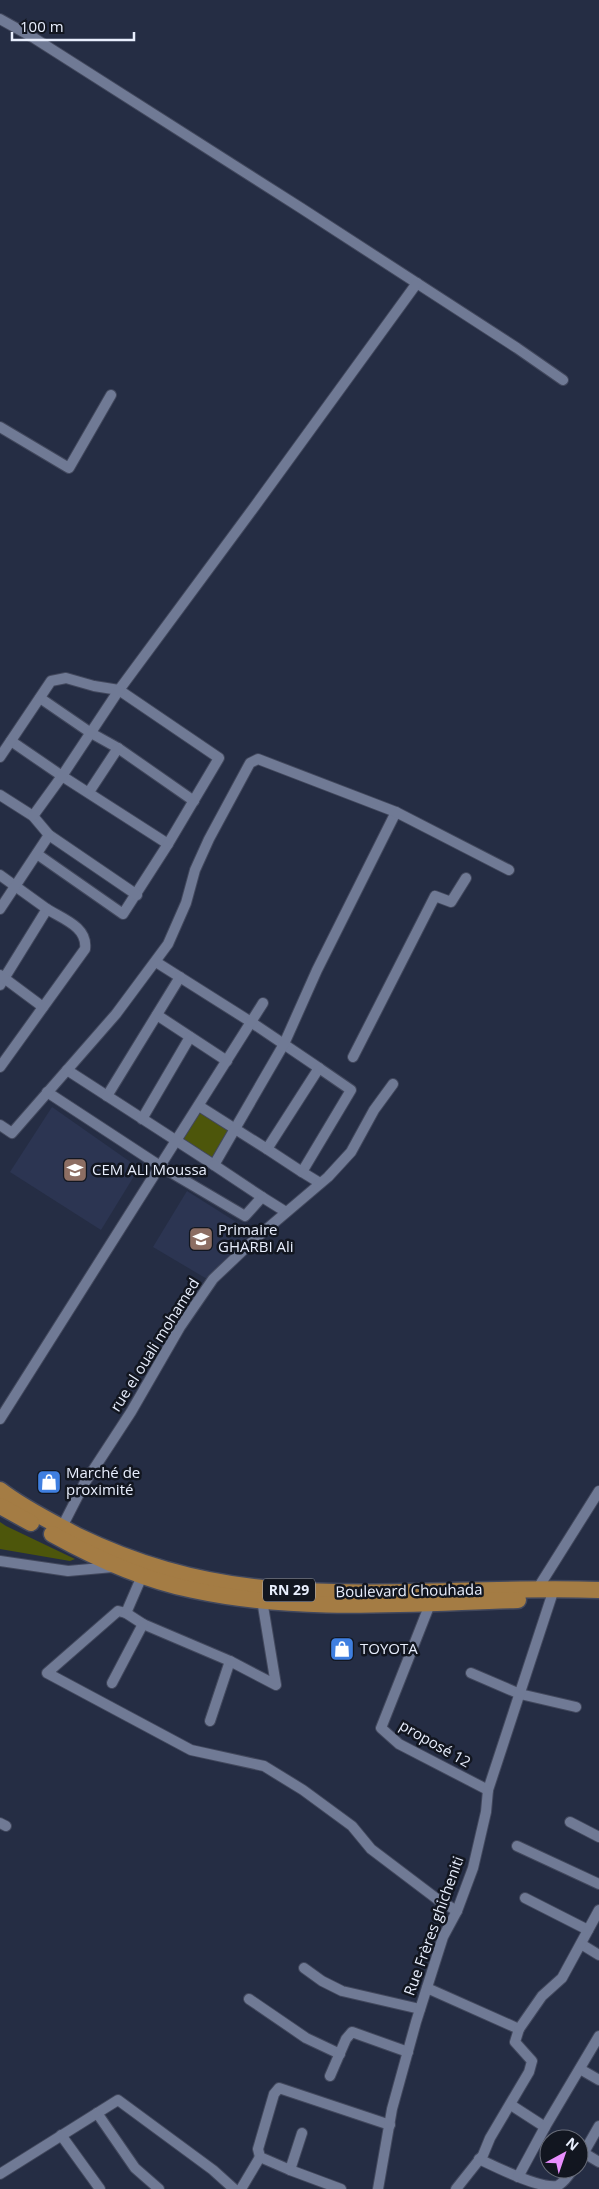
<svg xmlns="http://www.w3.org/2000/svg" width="599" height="2189" viewBox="0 0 599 2189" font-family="'Open Sans',sans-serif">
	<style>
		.built { fill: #2c3552 }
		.green { fill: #4d560b }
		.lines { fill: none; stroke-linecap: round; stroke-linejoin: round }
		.minor-casing { stroke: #42485d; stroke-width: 12 }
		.trunk-casing { stroke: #42485d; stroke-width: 19 }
		.minor { stroke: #707a95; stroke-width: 10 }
		.trunk { stroke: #a47c44; stroke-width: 16 }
		.labels { text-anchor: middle; stroke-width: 5; stroke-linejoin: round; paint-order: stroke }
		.shield { fill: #121620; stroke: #a8adbb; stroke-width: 1 }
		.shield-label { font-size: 14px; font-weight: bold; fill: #e8eefd }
		.poi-label { font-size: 15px; fill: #e8eefd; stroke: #121620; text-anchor: start }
		.street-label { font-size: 15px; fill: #e8eefd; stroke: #121620 }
	</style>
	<rect width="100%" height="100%" fill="#252d44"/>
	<g class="built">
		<polygon points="52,1107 139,1168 101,1230 10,1172"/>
		<polygon points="187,1191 252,1232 207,1279 153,1247"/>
	</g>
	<g class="green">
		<polygon points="200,1109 230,1129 213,1161 180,1140"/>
		<polygon points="0,1522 6,1526 75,1559 70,1561 0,1549"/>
	</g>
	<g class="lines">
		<defs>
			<g id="minor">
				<polyline points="0,19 34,38 301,208 517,348 563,380"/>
				<polyline points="0,427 69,468 111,395"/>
				<polyline points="40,698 91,733 118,748 194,801"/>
				<polyline points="11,741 62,776 168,844"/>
				<polyline points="0,757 51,681 66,678 94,686 119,690 219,758 168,844 123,914 37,854"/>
				<polyline points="89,792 118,748"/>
				<polyline points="0,795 33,816 49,835 137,895"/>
				<polyline points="33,816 62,776 119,690 255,506 417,283"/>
				<polyline points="0,875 47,909 0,985"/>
				<polyline points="0,909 49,835"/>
				<polyline points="156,962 251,1022 319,1068 267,1149 199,1106"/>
				<polyline points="0,975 43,1007"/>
				<polyline points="157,1015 227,1061"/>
				<polyline points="353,1057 435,896 451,902 466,878"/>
				<path d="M0,1067L85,949C88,927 63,919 47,909"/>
				<polyline points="67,1070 214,1165 284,1044 317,970 396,812"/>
				<polyline points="47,1092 160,1166 245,1216 262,1197 214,1165"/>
				<polyline points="107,1096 180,977"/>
				<polyline points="142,1119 190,1037"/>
				<polyline points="0,1125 12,1133 116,1014 168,944 186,903 195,870 209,839 250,763 258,759 396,812 509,870"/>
				<polyline points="267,1149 302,1172 351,1090 319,1068"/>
				<polyline points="302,1172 320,1183"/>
				<polyline points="262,1197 286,1212"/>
				<polyline points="0,1419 263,1003"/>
				<polyline points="62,1527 84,1484 131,1412 180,1327 213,1279 255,1239 328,1177 351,1152 374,1110 393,1084"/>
				<polyline points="0,1561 68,1571 113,1567"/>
				<polyline points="142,1576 126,1613 118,1611 47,1673 191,1750 264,1766 303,1790 352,1826 371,1849 437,1899 457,1911"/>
				<polyline points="538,1588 599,1491"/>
				<polyline points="430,1604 381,1728 399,1744 488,1790"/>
				<polyline points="126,1613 143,1624 230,1661 210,1721"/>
				<polyline points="230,1661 276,1685 262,1600"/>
				<polyline points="471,1673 520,1694 576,1707"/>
				<polyline points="112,1683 143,1624"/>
				<polyline points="570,1822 599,1837"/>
				<polyline points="0,1823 6,1826"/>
				<polyline points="517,1846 599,1884"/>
				<polyline points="525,1898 588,1930"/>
				<polyline points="581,1944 599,1955"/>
				<polyline points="304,1968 322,1981 342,1991 420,2009"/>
				<polyline points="427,1988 519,2029 515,2042 532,2061 529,2072 490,2138 483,2155 456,2189"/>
				<polyline points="249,1999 306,2038 340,2054"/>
				<polyline points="519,2029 542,1996 562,1978 599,1910"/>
				<polyline points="580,2069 599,2080"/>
				<polyline points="330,2076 346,2039 352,2032 408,2052"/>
				<polyline points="511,2105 545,2127"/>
				<polyline points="97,2113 135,2168 159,2189"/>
				<polyline points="302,2133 290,2170 260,2157 258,2149 274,2094 279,2088 390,2125"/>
				<polyline points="61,2135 100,2189"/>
				<polyline points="584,2153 599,2162"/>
				<path d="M479,2159C496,2167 539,2189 557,2186C564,2183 569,2175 573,2169"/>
				<polyline points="579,2161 599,2126"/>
				<polyline points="290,2170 341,2189"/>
				<polyline points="0,2174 118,2100 213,2170 234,2189"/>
				<polyline points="518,2177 545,2127 599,2036"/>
				<polyline points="241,2189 260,2157"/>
				<polyline points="378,2189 392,2109 416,2022 443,1937 457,1911 473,1868 486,1812 488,1790 554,1589"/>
			</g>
			<g id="trunk">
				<path d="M0,1490C23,1508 52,1522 78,1536C136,1564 199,1582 263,1588C374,1599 487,1586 599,1590"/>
				<polyline points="0,1506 31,1523"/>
				<path d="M52,1534C97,1559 143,1580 193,1590C299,1613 410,1603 518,1600"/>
			</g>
		</defs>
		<use href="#minor" class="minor-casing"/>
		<use href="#trunk" class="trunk-casing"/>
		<use href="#minor" class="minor"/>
		<use href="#trunk" class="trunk"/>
	</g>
	<defs>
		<symbol id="school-square" viewBox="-11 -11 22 22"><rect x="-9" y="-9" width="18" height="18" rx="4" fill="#8d6e63" stroke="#121620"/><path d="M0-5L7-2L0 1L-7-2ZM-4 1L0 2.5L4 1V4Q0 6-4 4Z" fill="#fff"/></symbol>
		<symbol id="shop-square" viewBox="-11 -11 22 22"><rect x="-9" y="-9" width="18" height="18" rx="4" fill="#3f7fe0" stroke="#121620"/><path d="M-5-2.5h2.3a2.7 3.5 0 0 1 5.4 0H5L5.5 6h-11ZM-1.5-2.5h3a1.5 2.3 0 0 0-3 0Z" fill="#fff"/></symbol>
	</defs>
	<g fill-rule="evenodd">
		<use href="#school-square" x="61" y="1156" width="28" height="28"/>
		<use href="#school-square" x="187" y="1225" width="28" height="28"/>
		<use href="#shop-square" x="35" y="1468" width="28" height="28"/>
		<use href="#shop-square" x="328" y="1635" width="28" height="28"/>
	</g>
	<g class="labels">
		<rect class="shield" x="263" y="1578.5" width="52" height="23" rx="4"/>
		<g class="shield-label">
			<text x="289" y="1595">RN 29</text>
		</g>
		<g class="poi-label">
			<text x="92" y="1175">CEM ALI Moussa</text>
			<text x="218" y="1235">Primaire<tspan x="218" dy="17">GHARBI Ali</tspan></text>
			<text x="66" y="1478">Marché de<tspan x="66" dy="17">proximité</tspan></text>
			<text x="360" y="1654">TOYOTA</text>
		</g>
		<g class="street-label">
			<text transform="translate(155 1345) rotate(-58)" y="5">rue el ouali mohamed</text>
			<text transform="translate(409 1591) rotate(-1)" y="5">Boulevard Chouhada</text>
			<text transform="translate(435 1744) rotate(30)" y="5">proposé 12</text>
			<text transform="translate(434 1926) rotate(-70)" y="5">Rue Frères ghicheniti</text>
		</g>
	</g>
	<g transform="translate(564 2154) rotate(40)"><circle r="24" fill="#121620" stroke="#686c78"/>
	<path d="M0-4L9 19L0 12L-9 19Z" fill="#e98efe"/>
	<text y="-8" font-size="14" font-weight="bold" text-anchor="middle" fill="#e8eefd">N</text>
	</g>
	<path d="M12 32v8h122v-8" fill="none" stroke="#e8eefd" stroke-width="2.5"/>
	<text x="20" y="32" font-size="15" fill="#e8eefd" stroke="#121620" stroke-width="4" paint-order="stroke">100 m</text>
</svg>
